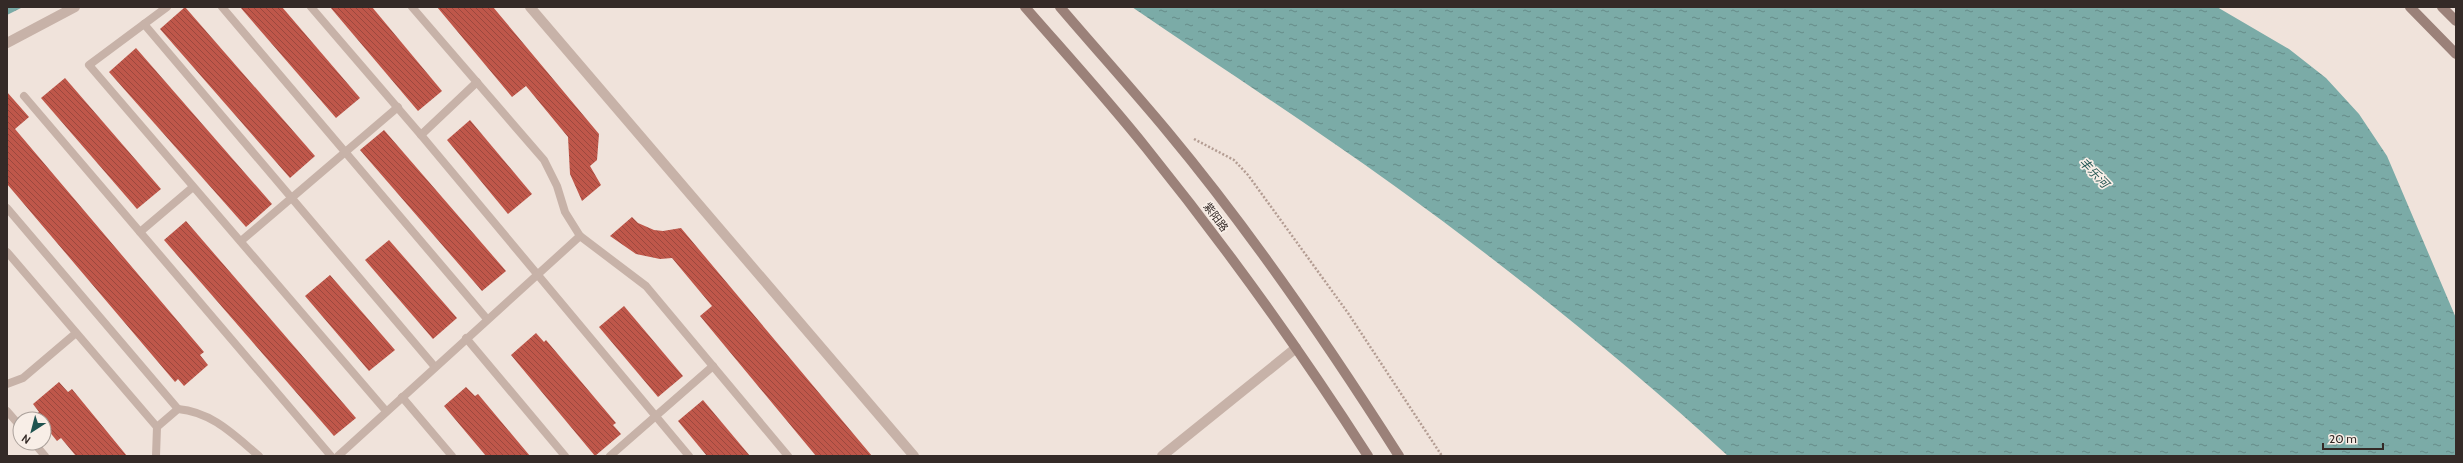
<svg xmlns="http://www.w3.org/2000/svg" width="2463" height="463" viewBox="0 0 2463 463" font-family="Cabin,'Noto Sans SC',sans-serif">
	<style>
		.water { fill: url(#water-ripples) }
		.building { fill: url(#building-back-hatch) }
		.lines { fill: none; stroke-linecap: round; stroke-linejoin: round }
		.path { stroke: #b39c92; stroke-width: 2.5; stroke-dasharray: 2 2; stroke-linecap: butt }
		.lane { stroke: #c7b2a8; stroke-width: 8 }
		.street { stroke: #c7b2a8; stroke-width: 10 }
		.secondary { stroke: #9b8179; stroke-width: 10 }
		.labels { text-anchor: middle; stroke-width: 3.5; stroke-linejoin: round; paint-order: stroke }
		.street-label { font-size: 11px; fill: #342a27; stroke: #f8eee7 }
		.water-label { font-size: 12px; font-style: italic; fill: #1f5350; stroke: #f8eee7 }
	</style>
	<defs>
		<pattern id="water-ripples" width="26" height="14" patternUnits="userSpaceOnUse"><rect width="26" height="14" fill="#7baba7"/><path d="M2 4q2-2 4 0t4 0M15 11q2-2 4 0t4 0" fill="none" stroke="#668b88"/></pattern>
		<pattern id="building-back-hatch" width="6" height="6" patternUnits="userSpaceOnUse"><rect width="6" height="6" fill="#bf574a"/><path d="M-1 5l2 2M0 0l6 6M5-1l2 2" fill="none" stroke="#9c483e"/></pattern>
	</defs>
	<rect width="100%" height="100%" fill="#f0e3db"/>
	<g class="water">
		<polygon points="7,7 23,7 7,15"/>
		<path d="M1132,7H2217L2289,49L2326,78L2359,114L2387,156L2456,318V456H1728C1623,360 1511,270 1396,187C1310,125 1220,67 1132,7Z"/>
	</g>
	<g class="building">
		<polygon points="185,7 315,156 290,178 160,29"/>
		<polygon points="240,7 282,7 360,98 336,118"/>
		<polygon points="330,7 372,7 442,91 418,111"/>
		<polygon points="437,7 493,7 599,134 597,160 590,166 601,185 582,201 570,174 568,137 526,86 512,97"/>
		<polygon points="136,48 272,204 246,227 109,72"/>
		<polygon points="65,78 161,189 137,209 41,98"/>
		<polygon points="7,92 29,117 15,129 204,352 200,355 208,365 184,386 178,379 175,382 7,184"/>
		<polygon points="470,120 532,194 508,214 447,140"/>
		<polygon points="384,130 506,271 482,291 360,150"/>
		<polygon points="632,217 638,223 654,230 663,231 681,228 872,456 816,456 700,316 712,306 672,258 660,259 636,254 610,236"/>
		<polygon points="186,221 356,418 334,436 164,240"/>
		<polygon points="389,240 457,318 433,339 365,260"/>
		<polygon points="330,275 395,350 369,371 305,296"/>
		<polygon points="624,306 683,376 658,397 599,327"/>
		<polygon points="536,333 544,342 546,340 616,423 613,425 621,434 595,456 511,355"/>
		<polygon points="59,382 68,392 72,389 127,456 76,456 61,438 57,441 44,425 44,419 39,419 35,415 39,412 33,404"/>
		<polygon points="466,387 475,396 478,394 530,456 486,456 444,406"/>
		<polygon points="703,400 750,456 707,456 678,421"/>
	</g>
	<g class="lines">
		<polyline class="path" points="1194,139 1234,160 1248,175 1348,313 1442,456"/>
		<g class="lane">
			<polyline points="167,7 89,65 386,411"/>
			<polyline points="222,7 487,319"/>
			<polyline points="311,7 421,135 689,456"/>
			<polyline points="412,7 544,160 557,186 565,212 580,236 646,286 788,456"/>
			<polyline points="144,24 435,367"/>
			<polyline points="24,96 331,456"/>
			<polyline points="421,135 477,82"/>
			<polyline points="7,208 178,409"/>
			<polyline points="140,232 193,187"/>
			<polyline points="241,241 398,107"/>
			<polyline points="7,252 157,427"/>
			<polyline points="466,338 565,456"/>
			<polyline points="7,384 23,378 76,333"/>
			<polyline points="402,397 452,456"/>
			<polyline points="7,411 20,426"/>
			<polyline points="34,443 45,456"/>
			<path d="M156,456L157,427L178,409C212,412 234,435 259,456"/>
			<polyline points="338,456 580,236"/>
			<polyline points="610,456 713,366"/>
		</g>
		<g class="street">
			<polyline points="530,7 914,456"/>
			<polyline points="7,43 75,7"/>
			<polyline points="1162,456 1296,348"/>
		</g>
		<g class="secondary">
			<path d="M1025,7C1066,54 1108,100 1147,149C1226,247 1300,350 1368,456"/>
			<path d="M1060,7C1095,48 1132,89 1167,131C1252,233 1328,344 1399,456"/>
			<polyline points="2410,7 2456,54"/>
			<polyline points="2442,7 2456,21"/>
		</g>
	</g>
	<g class="labels">
		<g class="street-label">
			<text transform="translate(1216 217) rotate(53)" y="4">紫阳路</text>
		</g>
		<g class="water-label">
			<text transform="translate(2094 173) rotate(46)" y="4">丰乐河</text>
		</g>
	</g>
	<rect width="2463" height="463" fill="none" stroke="#342a27" stroke-width="16"/>
	<g transform="translate(32 431) rotate(216)"><circle r="19" fill="#f8eee7" stroke="#aaa09a"/>
	<path d="M0-3L7 15L0 10L-7 15Z" fill="#1f5350"/>
	<text y="-6" font-size="11" font-weight="bold" text-anchor="middle" fill="#342a27">N</text>
	</g>
	<path d="M2323 443v6h60v-6" fill="none" stroke="#342a27" stroke-width="2"/>
	<text x="2329" y="443" font-size="12" fill="#342a27" stroke="#f8eee7" stroke-width="3" paint-order="stroke">20 m</text>
</svg>
